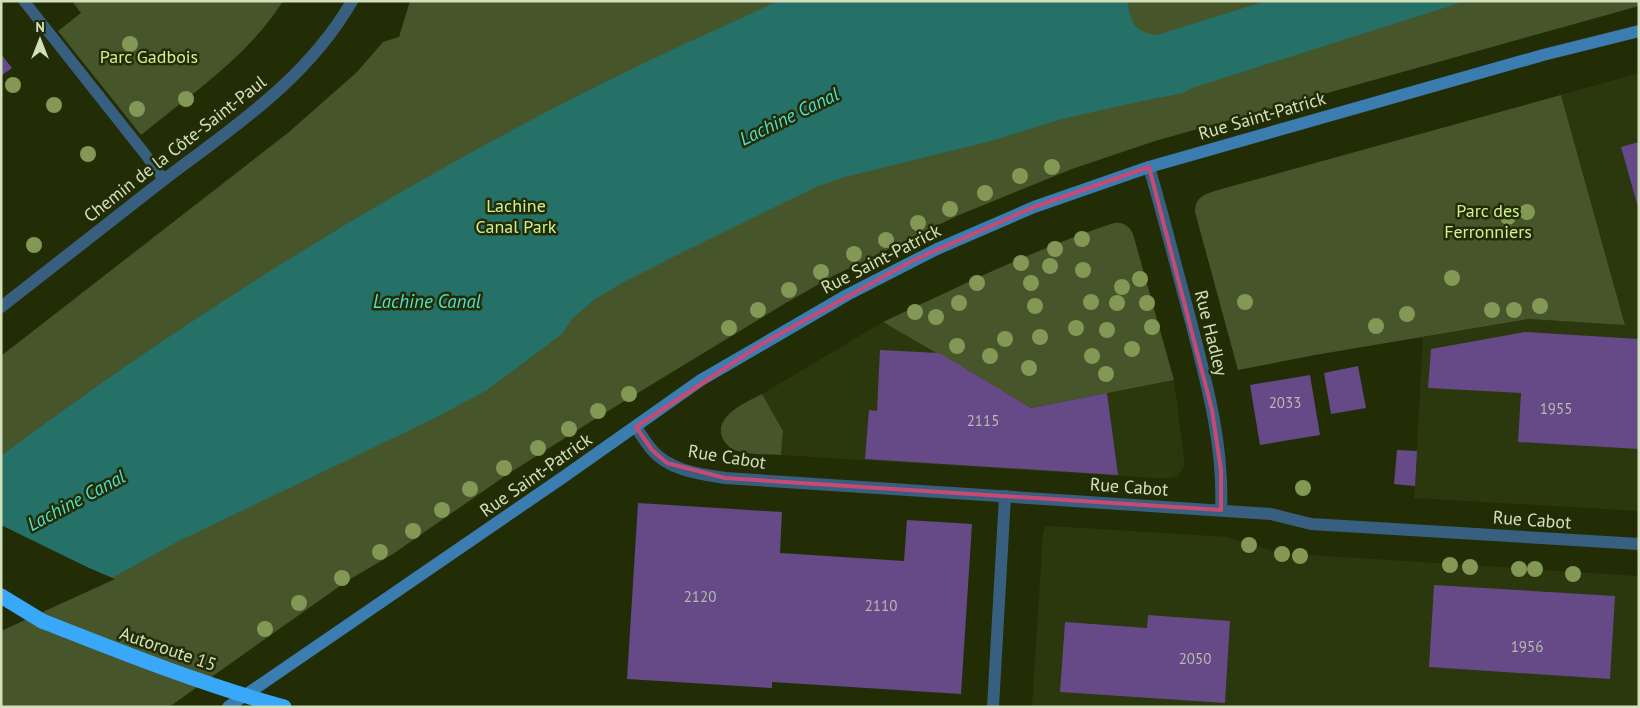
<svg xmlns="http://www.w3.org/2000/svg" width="1640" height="708" viewBox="0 0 1640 708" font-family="'PT Sans',sans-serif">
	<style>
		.built { fill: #2b370c }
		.green { fill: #46552a }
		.water { fill: #257067 }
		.pier { fill: #222d06 }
		.building { fill: #664987 }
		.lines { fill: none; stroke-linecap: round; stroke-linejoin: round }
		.service { stroke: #385f7f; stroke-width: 11 }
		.minor { stroke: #385f7f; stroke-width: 12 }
		.secondary { stroke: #3b7db0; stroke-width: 12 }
		.motorway { stroke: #39a8f8; stroke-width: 15 }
		.motorway-bridge { stroke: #39a8f8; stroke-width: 15 }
		.tree { fill: #829854 }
		.marked { fill: none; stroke: #c64a73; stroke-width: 4; stroke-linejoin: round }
		.labels { text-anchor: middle; stroke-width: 5; stroke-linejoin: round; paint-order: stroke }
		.number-label { font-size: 15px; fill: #b7baae }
		.park-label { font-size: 18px; fill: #d0f094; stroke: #222d06 }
		.street-label { font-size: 18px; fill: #d2e0bb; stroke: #222d06 }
		.water-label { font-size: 19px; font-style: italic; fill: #51dece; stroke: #222d06 }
	</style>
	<rect width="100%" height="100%" fill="#222d06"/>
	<g class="built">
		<polygon points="1639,73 1639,511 1414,498 1423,337 1529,319 1625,324 1561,95"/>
		<polygon points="883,322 1031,407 1174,380 1185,466 1177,476 1172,478 1154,478 781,455 783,431 762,394"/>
		<polygon points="1049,526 1228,537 1275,552 1294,554 1639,576 1639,707 1032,707 1043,533 1045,527"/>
	</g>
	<g class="green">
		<path d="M72,1H283C248,57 191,94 141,135L58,31L81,13Z"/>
		<polygon points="410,1 1639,1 1639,6 1155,141 1072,169 959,215 835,275 784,304 595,419 505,476 393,554 347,581 169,707 1,707 1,356 289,132 357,72 383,42 399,37"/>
		<path d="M1561,95L1625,325L1529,319L1315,355L1238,370L1195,212C1195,197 1205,194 1218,190Z"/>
		<path d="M1114,223C1124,222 1129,226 1133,234L1174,380L1031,408L883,322C959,287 1034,249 1114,223Z"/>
		<path d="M762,394L783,431L781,455C767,454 751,455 738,451C732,450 726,445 723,439C712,416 747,402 762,394Z"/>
	</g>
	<path class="water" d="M779,1H1128C1129,22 1136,33 1157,35L1266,1H1466L1192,88L1184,93L1147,100L1062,119L991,141L841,178L816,187L683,252L624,282L595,299L572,319L562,334L518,367L487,390L437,417L177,542L112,578L1,628V456C174,326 358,211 550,110C624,71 702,36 779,1Z"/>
	<polygon class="pier" points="1,525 89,568 115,579 1,631"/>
	<g class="building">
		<polygon points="1,54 12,68 1,76"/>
		<polygon points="1639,142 1639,207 1638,207 1621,147"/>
		<polygon points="1525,332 1639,339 1639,449 1518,442 1521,393 1428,388 1431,349"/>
		<polygon points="880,350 939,353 1031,408 1107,393 1118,475 865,459 869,410 877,411"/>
		<polygon points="1358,366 1366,408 1331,414 1324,373"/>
		<polygon points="1310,375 1320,435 1260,445 1250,385"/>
		<polygon points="1397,450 1417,451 1415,486 1394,484"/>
		<polygon points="638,503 782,512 780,553 904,561 907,520 972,524 961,694 772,682 772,688 627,679"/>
		<polygon points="1434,585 1615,596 1610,679 1429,667"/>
		<polygon points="1148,615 1230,621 1225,703 1060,692 1065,622 1147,628"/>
	</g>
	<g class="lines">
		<polyline class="service" points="24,1 145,154 164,180"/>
		<g class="minor">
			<path d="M1149,167C1164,218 1177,270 1191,322C1207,384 1224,446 1221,510"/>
			<path d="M1,307C56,264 111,221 166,178C235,126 308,78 352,1"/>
			<path d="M636,427C641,435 646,443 652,450C670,471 700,474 725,478L1271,514L1311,524L1639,544"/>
			<polyline points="993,707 1005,496"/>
		</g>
		<polyline class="secondary" points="228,707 562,478 701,380 847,295 937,249 1034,207 1149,167 1543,55 1639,31"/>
		<polyline class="motorway" points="1,596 42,621"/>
		<path class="motorway-bridge" d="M42,621C121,652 201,684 284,707"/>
	</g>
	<g class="tree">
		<circle cx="130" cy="44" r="8"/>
		<circle cx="13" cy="85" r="8"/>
		<circle cx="186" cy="99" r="8"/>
		<circle cx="54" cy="105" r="8"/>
		<circle cx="137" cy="109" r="8"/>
		<circle cx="88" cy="154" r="8"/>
		<circle cx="1052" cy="167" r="8"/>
		<circle cx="1020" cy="176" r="8"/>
		<circle cx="985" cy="193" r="8"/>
		<circle cx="950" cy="209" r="8"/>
		<circle cx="1527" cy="212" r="8"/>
		<circle cx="1508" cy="217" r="8"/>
		<circle cx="918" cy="223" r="8"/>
		<circle cx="1082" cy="239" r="8"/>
		<circle cx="886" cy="240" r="8"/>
		<circle cx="34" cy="245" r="8"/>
		<circle cx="1055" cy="249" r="8"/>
		<circle cx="854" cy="254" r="8"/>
		<circle cx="1021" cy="263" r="8"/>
		<circle cx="1050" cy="266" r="8"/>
		<circle cx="1083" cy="270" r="8"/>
		<circle cx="821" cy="272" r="8"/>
		<circle cx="1452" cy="278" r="8"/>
		<circle cx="1140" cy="279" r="8"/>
		<circle cx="977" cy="283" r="8"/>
		<circle cx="1031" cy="283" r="8"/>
		<circle cx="1122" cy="287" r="8"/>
		<circle cx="789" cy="290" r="8"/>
		<circle cx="1091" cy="302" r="8"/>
		<circle cx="1245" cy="302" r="8"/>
		<circle cx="959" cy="303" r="8"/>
		<circle cx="1117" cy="303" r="8"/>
		<circle cx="1147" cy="303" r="8"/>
		<circle cx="1035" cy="306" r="8"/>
		<circle cx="1540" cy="306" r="8"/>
		<circle cx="758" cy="310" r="8"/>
		<circle cx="1492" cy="310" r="8"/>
		<circle cx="1514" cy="310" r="8"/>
		<circle cx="915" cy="312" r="8"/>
		<circle cx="1407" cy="314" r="8"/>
		<circle cx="936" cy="317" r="8"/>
		<circle cx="1376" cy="326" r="8"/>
		<circle cx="1152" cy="327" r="8"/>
		<circle cx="729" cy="328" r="8"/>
		<circle cx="1076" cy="328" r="8"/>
		<circle cx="1107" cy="330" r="8"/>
		<circle cx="1040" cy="337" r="8"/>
		<circle cx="1005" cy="339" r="8"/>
		<circle cx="957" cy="346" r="8"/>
		<circle cx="1132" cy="349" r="8"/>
		<circle cx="990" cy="356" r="8"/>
		<circle cx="1092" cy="356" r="8"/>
		<circle cx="1029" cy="368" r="8"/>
		<circle cx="1106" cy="374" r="8"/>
		<circle cx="629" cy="394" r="8"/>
		<circle cx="598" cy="411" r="8"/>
		<circle cx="569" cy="429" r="8"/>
		<circle cx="538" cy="448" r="8"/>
		<circle cx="504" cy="468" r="8"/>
		<circle cx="1303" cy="488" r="8"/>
		<circle cx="470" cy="489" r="8"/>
		<circle cx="442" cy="510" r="8"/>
		<circle cx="413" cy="531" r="8"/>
		<circle cx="1249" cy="545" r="8"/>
		<circle cx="380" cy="552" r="8"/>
		<circle cx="1282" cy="554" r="8"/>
		<circle cx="1300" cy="556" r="8"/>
		<circle cx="1450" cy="565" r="8"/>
		<circle cx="1470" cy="567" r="8"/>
		<circle cx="1519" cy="569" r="8"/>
		<circle cx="1535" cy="569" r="8"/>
		<circle cx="1573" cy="574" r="8"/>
		<circle cx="342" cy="578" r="8"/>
		<circle cx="299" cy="603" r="8"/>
		<circle cx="265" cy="629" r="8"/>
	</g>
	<path class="marked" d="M1149,167L1212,410L1221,470V510L725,478L667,463L652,450L636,427L760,345L912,261L1034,207Z"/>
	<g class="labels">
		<g class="number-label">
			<text x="1285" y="408">2033</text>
			<text x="1556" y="414">1955</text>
			<text x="983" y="426">2115</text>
			<text x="700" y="602">2120</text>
			<text x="881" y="611">2110</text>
			<text x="1527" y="652">1956</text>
			<text x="1195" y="664">2050</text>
		</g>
		<g class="park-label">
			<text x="149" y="63">Parc Gadbois</text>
			<text x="516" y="212">Lachine<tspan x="516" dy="21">Canal Park</tspan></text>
			<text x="1488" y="217">Parc des<tspan x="1488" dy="21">Ferronniers</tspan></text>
		</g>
		<g class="street-label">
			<text transform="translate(1262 116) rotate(-16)" y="6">Rue Saint-Patrick</text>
			<text transform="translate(175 149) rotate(-38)" y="6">Chemin de la Côte-Saint-Paul</text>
			<text transform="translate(881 259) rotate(-27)" y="6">Rue Saint-Patrick</text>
			<text transform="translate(1211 333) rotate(76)" y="6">Rue Hadley</text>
			<text transform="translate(727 457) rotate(9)" y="6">Rue Cabot</text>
			<text transform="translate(536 475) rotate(-35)" y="6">Rue Saint-Patrick</text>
			<text transform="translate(1129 487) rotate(4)" y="6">Rue Cabot</text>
			<text transform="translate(1532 520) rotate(4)" y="6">Rue Cabot</text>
			<text transform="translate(168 649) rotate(19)" y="6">Autoroute 15</text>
		</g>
		<g class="water-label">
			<text transform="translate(789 116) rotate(-26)" y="7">Lachine Canal</text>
			<text x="427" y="308">Lachine Canal</text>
			<text transform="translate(76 500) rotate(-28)" y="7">Lachine Canal</text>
		</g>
	</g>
	<rect width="1640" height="708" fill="none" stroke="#d2e0bb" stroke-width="5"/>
	<g transform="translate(40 40)" stroke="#222d06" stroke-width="4" paint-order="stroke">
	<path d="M0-4L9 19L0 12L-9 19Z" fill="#d2e0bb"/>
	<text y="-8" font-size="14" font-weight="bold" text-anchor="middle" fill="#d2e0bb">N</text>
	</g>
</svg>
